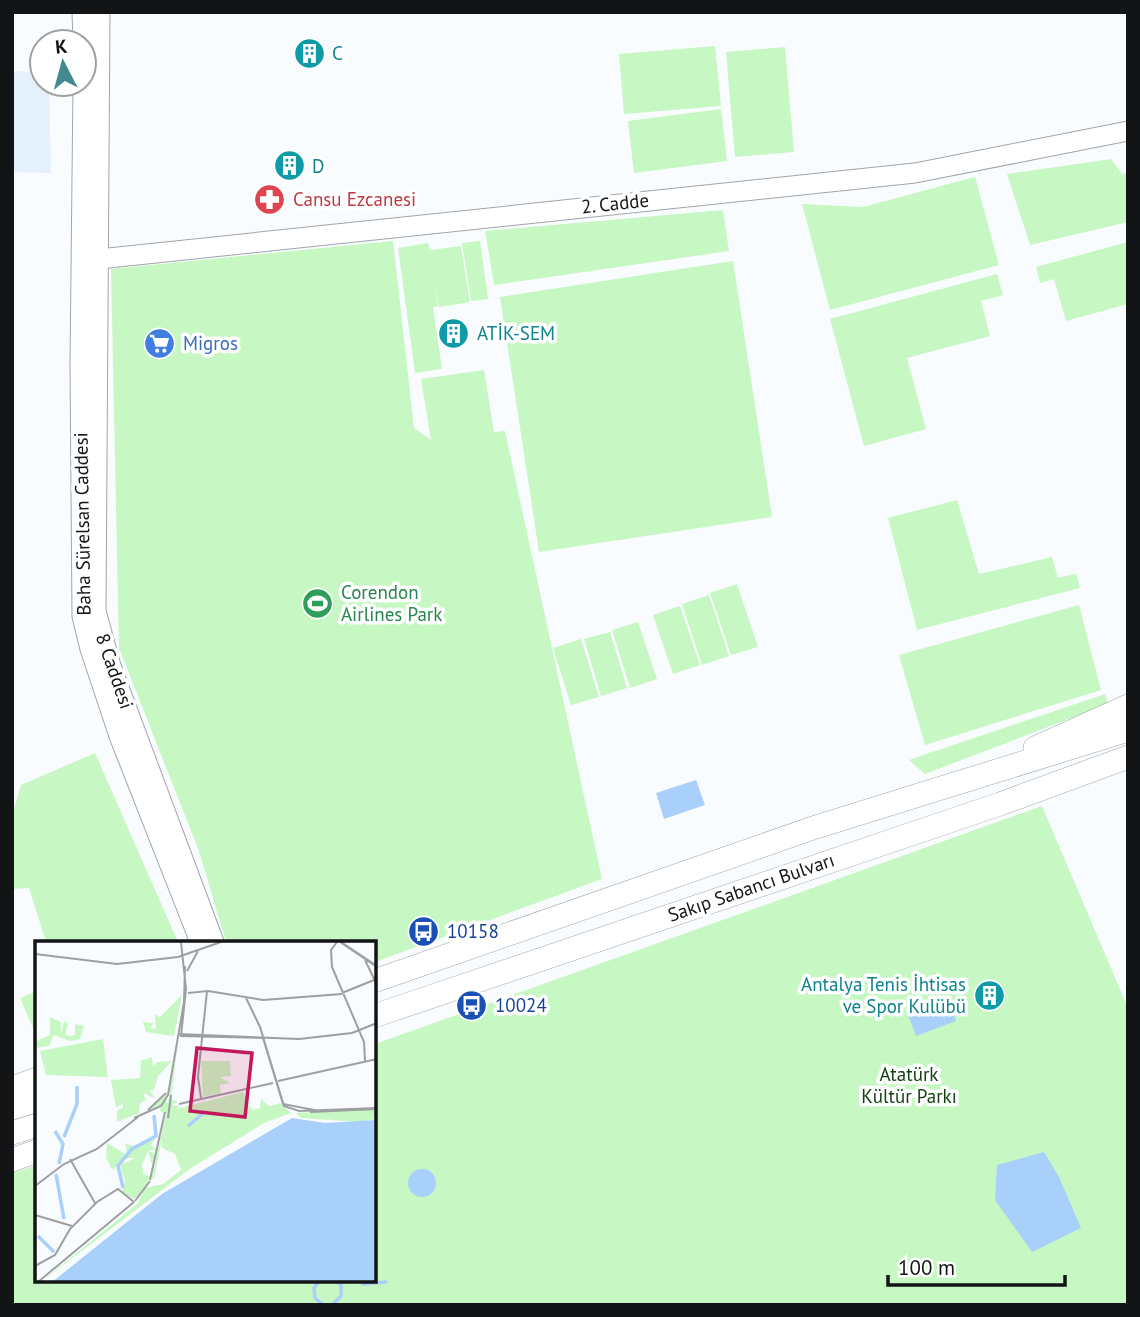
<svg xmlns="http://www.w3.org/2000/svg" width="1140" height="1317" viewBox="0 0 1140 1317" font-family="'PT Sans',sans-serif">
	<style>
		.built { fill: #e5f0fd }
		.green { fill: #c7f7c2 }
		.water { fill: #a8d0fa }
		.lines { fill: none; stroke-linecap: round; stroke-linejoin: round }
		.stream { stroke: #a8d0fa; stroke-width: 3.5 }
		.secondary-casing { stroke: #a0a5ab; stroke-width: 21 }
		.primary-casing { stroke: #a0a5ab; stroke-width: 24 }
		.secondary { stroke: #fff; stroke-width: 19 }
		.primary { stroke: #fff; stroke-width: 23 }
		.labels { text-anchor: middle; stroke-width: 7; stroke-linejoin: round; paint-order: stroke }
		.culture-label { font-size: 19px; fill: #0d838f; stroke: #fff; text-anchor: start }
		.health-label { font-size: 19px; fill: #be3a42; stroke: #fff; text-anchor: start }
		.street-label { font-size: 19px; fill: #121416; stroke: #fff }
		.shop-label { font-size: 19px; fill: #366cbe; stroke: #fff; text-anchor: start }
		.leisure-label { font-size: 19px; fill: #27864d; stroke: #fff; text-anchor: start }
		.transit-label { font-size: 19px; fill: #164399; stroke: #fff; text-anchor: start }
		.park-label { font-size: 19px; fill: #144111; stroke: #fff }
		.inset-river { fill: none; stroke: #a8d0fa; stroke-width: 3.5 }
		.inset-road { fill: none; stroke: #9d9fa1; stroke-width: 2 }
		.view { fill: #c2185b; fill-opacity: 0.15; stroke: #c2185b; stroke-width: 3.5 }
		.inset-edge { fill: none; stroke: #121416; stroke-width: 3.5 }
	</style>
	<rect width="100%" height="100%" fill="#f9fcfe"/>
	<polygon class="built" points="12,71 42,72 42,84 49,84 51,173 12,172"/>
	<g class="green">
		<polygon points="715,46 721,106 624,114 619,54"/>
		<polygon points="785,47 794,152 735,157 726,52"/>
		<polygon points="721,109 727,161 634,173 628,121"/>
		<polygon points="1111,159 1122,174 1128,173 1128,222 1030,245 1007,174"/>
		<polygon points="975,177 999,265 830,310 802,204 863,207"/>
		<polygon points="723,210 729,251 494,285 485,231"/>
		<polygon points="393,241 414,428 431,440 421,379 484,370 494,432 505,431 602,879 375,962 374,942 226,942 199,851 119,648 111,269"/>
		<polygon points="480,241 488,299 471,301 462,243"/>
		<polygon points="1128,242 1128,304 1066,321 1054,279 1040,283 1036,267"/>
		<polygon points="428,243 430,250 461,246 470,302 439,307 435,287 438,306 433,307 442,369 415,373 398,248"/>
		<polygon points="733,261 772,517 539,552 500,297"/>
		<polygon points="997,274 1003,295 981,301 990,336 907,358 926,429 864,446 830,319"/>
		<polygon points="957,500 979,574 1052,557 1058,578 1076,574 1080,588 917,630 888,518"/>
		<polygon points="737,584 758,647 731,655 710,593"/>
		<polygon points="709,595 729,656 702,665 682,604"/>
		<polygon points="1079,605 1101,690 925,745 899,655"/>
		<polygon points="680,606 700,665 673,674 653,615"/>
		<polygon points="638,622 657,679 630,688 612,630"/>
		<polygon points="610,632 627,688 601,696 584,639"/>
		<polygon points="581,639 599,697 571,705 553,648"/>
		<polygon points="1105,694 1108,704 925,774 909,760"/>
		<polygon points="95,753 178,942 46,942 29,888 12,889 12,815 21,785"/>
		<polygon points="1042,806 1128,1008 1128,1305 12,1305 12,1173 37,1165 37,1280 374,1280 375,1044"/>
		<polygon points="37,991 37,1037 20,998"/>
	</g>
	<g class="water">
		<polygon points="696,780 705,805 664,819 656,793"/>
		<polygon points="949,999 956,1021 916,1036 908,1015"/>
		<polygon points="1044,1152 1059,1177 1081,1228 1032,1252 995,1200 997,1165"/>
		<circle cx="422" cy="1183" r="14"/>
	</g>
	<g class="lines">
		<g class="stream">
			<polyline points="320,1280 314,1288 315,1298 323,1305"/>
			<polyline points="363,1284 386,1282"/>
			<polyline points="332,1305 341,1296 341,1285 335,1280"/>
		</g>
		<defs>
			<g id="secondary">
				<polyline points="82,12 83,42"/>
				<polyline points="100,12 96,611 111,666 214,942"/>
				<polyline points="83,84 80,365 82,616 90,649 119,736 200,942"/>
				<polyline points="99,259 915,173 1128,131"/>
			</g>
			<g id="primary">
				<polyline points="1035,748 1128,706"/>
				<polyline points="374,981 816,827 1128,730"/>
				<polyline points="374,1016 1000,804 1128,757"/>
				<polyline points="12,1088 37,1079"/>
				<polyline points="12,1108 37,1100"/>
				<polyline points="12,1133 37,1125"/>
				<polyline points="12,1160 37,1151"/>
			</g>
		</defs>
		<use href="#secondary" class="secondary-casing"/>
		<use href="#primary" class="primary-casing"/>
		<use href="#secondary" class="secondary"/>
		<use href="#primary" class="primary"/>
	</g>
	<defs>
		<symbol id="building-disc" viewBox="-11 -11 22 22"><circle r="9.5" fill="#0f9aa8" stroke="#fff"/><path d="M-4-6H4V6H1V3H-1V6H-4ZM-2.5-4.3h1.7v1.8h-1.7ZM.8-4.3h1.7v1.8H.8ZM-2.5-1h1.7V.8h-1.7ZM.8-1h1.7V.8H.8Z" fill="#fff"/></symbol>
		<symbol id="pharmacy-disc" viewBox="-11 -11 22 22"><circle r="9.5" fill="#e0444e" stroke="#fff"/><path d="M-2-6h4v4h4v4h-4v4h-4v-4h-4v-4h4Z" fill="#fff"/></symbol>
		<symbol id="supermarket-disc" viewBox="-11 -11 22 22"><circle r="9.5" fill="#3f7fe0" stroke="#fff"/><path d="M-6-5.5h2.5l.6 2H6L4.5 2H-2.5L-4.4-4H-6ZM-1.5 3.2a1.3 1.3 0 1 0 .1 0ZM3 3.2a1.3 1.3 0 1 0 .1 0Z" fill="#fff"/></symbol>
		<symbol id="stadium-disc" viewBox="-11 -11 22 22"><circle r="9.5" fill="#2e9e5b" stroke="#fff"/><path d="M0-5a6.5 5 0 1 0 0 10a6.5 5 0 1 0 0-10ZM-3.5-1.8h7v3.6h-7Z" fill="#fff"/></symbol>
		<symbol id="bus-disc" viewBox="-11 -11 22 22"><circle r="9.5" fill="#1a4fb4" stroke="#fff"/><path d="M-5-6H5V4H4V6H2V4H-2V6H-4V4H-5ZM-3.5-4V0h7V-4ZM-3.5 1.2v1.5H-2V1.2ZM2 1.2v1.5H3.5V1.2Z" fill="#fff"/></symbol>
	</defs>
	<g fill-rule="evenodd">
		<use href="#building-disc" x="292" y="36" width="35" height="35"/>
		<use href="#building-disc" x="272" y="148" width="35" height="35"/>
		<use href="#pharmacy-disc" x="252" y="182" width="35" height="35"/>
		<use href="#building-disc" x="436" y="316" width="35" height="35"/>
		<use href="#supermarket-disc" x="142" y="326" width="35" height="35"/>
		<use href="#stadium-disc" x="300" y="586" width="35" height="35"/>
		<use href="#bus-disc" x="406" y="914" width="35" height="35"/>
		<use href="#building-disc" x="972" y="978" width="35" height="35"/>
		<use href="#bus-disc" x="454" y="988" width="35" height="35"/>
	</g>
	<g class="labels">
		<g class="culture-label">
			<text x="332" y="60">C</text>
			<text x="312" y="173">D</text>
			<text x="477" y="340">ATİK-SEM</text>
			<text x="966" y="991" text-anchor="end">Antalya Tenis İhtisas<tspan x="966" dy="22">ve Spor Kulübü</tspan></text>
		</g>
		<g class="health-label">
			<text x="293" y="206">Cansu Ezcanesi</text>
		</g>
		<g class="street-label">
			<text transform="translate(615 203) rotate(-6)" y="7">2. Cadde</text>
			<text transform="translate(82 524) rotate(-91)" y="7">Baha Sürelsan Caddesi</text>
			<text transform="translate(115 671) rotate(71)" y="7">8 Caddesi</text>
			<text transform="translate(751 887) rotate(-19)" y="7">Sakıp Sabancı Bulvarı</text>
		</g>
		<g class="shop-label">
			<text x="183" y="350">Migros</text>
		</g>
		<g class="leisure-label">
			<text x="341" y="599">Corendon<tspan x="341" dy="22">Airlines Park</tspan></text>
		</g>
		<g class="transit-label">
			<text x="447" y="938">10158</text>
			<text x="495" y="1012">10024</text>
		</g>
		<g class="park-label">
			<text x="909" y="1081">Atatürk<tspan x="909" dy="22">Kültür Parkı</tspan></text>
		</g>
	</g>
	<g transform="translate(35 941)">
		<rect width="341" height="341" fill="#f9fcfe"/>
		<path d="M147,54L139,95L111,91L108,81L119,82L115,87L121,88L120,73L125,76ZM15,76L26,81V94L29,80L33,83L30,94L35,95L40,94V83L49,85L45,98L35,100L19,94L14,105L1,107V100L15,94ZM68,98L73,136L11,134L5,110ZM143,100L136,158L143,161L137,164L145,165L141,168L208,151L217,169L225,167L226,158L234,165L246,162L256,172L229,182L156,227L6,341L102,263L109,250L99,258L87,251L90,240L85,224L100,217H91L77,229L71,216L72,202L92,214L90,202L102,207L123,192L116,204L122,209L113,210L120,212L117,224L113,210L107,224L108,233L115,235L110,247L128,243L146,229L140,213L127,207V198L119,238L117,237L131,173L125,170L126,164L115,168L132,153L134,144L133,151L129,160L132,157L131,161L133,162ZM117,116L118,126L122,121L137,120L123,135L119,149H114L121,158L108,152L111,159L105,162L104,172L82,181V169L88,167V162L81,167L76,139L105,137L106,120ZM166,120H195L196,135L185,136L195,142L185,144L186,152L168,156ZM341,168V178L324,181L266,177L261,172Z" fill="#c7f7c2"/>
		<path d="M257,177L290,182L341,179V341H17L127,253Z" fill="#a8d0fa"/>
		<path class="inset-river" d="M153,185L171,170M20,190L28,203L24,223M29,196L42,163V145M21,233L29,278M88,247L83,225L97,208L121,195L119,174M3,295L19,311"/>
		<path class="inset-road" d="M146,1L151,48L146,95L228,97L248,163L284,170M302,1L296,9L297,26L329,101L330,120M305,1L342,26M306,1L342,25M0,13L82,23L143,16L186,1M330,19L342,44M152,30L163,10M173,50L228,59L307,53M153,52L172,50L163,136L166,157M307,52L339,39M211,57L226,88M225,86L249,165L264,170L342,167M143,93L264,98L317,92L342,82M243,140L342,118M144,163L238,142M113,169L131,152M275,171L342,168M99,177L126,165L133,154L149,61L150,25M133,177L136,154M35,218L60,262M115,239L130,171M0,245L29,223L62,208L103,176M100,260L115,240M0,274L37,285M0,325L20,314L35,288L62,261L83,248L99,261M3,341L99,261"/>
		<path class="view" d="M162,107L217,112L210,176L155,170Z"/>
		<rect width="341" height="341" class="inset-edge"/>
	</g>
	<rect width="1140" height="1317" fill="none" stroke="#121416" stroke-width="28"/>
	<g transform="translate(63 63) rotate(354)"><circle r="33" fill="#ffffff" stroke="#a0a1a2" stroke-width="2"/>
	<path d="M0-5L12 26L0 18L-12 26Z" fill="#428a8f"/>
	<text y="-10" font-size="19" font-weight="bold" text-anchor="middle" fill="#121416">K</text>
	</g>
	<path d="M888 1275v10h177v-10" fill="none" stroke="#121416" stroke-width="3.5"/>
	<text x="898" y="1275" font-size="21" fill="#121416" stroke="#ffffff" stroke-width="5" paint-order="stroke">100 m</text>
</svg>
